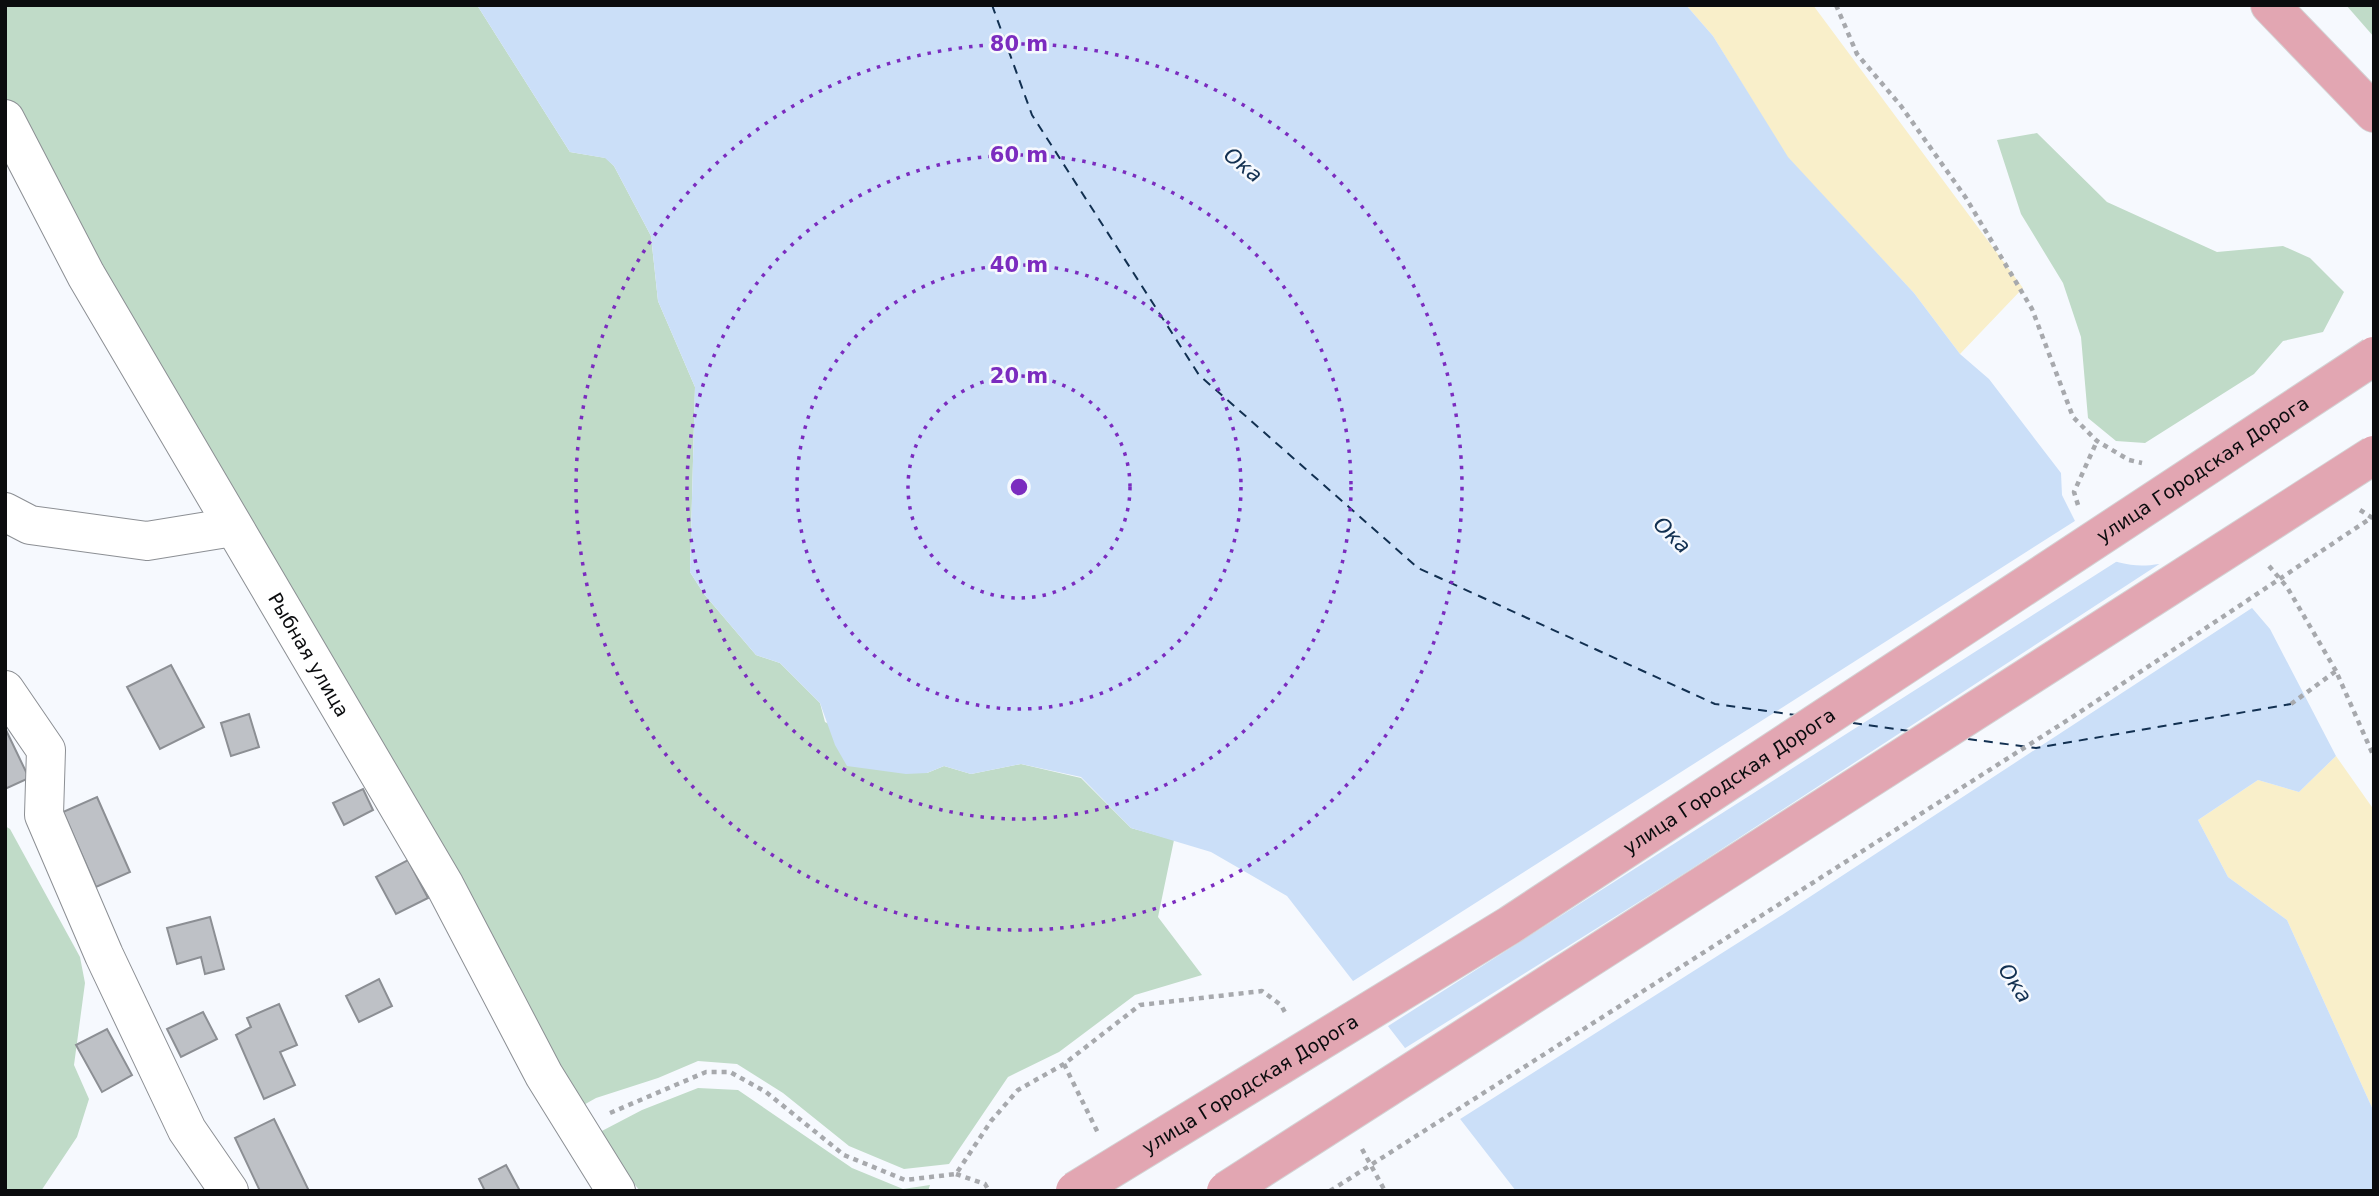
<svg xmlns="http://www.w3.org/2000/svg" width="2379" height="1196" viewBox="0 0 2379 1196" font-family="'DejaVu Sans',sans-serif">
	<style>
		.green { fill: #c0dbc8 }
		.sand { fill: #f9efca }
		.water { fill: #cbdff8 }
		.pier { fill: #f6f9fe }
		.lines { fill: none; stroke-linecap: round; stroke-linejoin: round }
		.ferry { stroke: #123051; stroke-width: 2; stroke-dasharray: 9 7; stroke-linecap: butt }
		.building { fill: #bec1c6; stroke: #8c8f94; stroke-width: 2 }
		.minor-casing { stroke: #8c8f94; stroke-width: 40 }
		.major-casing { stroke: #d3d3d4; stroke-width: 40 }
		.path { stroke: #a7a9ad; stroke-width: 4.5; stroke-dasharray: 5 5; stroke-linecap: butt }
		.minor { stroke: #fff; stroke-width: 38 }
		.major { stroke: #e2a6b2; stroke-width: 38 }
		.major-bridge-casing { stroke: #d3d3d4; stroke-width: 40; stroke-linecap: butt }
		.path-bridge { stroke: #a7a9ad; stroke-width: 4.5; stroke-dasharray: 5 5; stroke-linecap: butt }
		.major-bridge { stroke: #e2a6b2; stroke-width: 38 }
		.ring { fill: none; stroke: #7b2cbf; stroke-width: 3.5; stroke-dasharray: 3.5 7 }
		.labels { text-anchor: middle; stroke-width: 5; stroke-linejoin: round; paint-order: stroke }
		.street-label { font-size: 19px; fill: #0b0c0e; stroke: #f6f9fe }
		.water-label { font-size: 21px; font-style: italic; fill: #123051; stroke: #f6f9fe }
		.centre { fill: #7b2cbf; stroke: #f6f9fe; stroke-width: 3.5 }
		.ring-label { font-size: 21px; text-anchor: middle; font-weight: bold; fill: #7b2cbf; stroke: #f6f9fe; stroke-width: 5; stroke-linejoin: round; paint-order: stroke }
	</style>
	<rect width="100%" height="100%" fill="#f6f9fe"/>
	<g class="green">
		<polygon points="5,5 477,5 570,152 606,158 614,166 651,236 658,301 695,387 690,572 704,594 756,655 780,663 820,703 825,722 927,773 944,766 971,774 1021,764 1081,778 1131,828 1174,840 1158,917 1202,975 1135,995 1059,1052 1008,1077 949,1164 904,1169 849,1146 783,1093 737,1064 698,1061 658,1078 596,1098 557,1120 438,889 5,150"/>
		<polygon points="2347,5 2374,5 2374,37 2346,5"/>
		<polygon points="2037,133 2107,202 2217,252 2283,246 2310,258 2344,292 2323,332 2283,341 2254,374 2145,443 2116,441 2088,418 2081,337 2063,283 2021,214 1997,140"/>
		<polygon points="5,826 10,829 80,957 85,983 74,1065 89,1099 77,1137 41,1191 5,1191"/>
		<polygon points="698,1088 738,1090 852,1168 903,1189 930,1185 928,1191 640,1191 609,1153 598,1133 642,1110"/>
	</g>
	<g class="sand">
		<polygon points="1686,5 1813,5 2023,288 1960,354 1914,293 1787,157 1713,36"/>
		<polygon points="2336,756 2374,810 2374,1112 2287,920 2228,877 2198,820 2258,780 2299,792"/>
	</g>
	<path class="water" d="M477,5H1686L1713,36L1788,157L1914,293L1960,354L1989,379L2061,473L2062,495L2091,553C2131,568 2141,569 2183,559L2235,588L2270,629L2336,756L2299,792L2258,780L2198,820L2228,877L2287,920L2374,1112V1191H1516L1287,896L1211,852L1131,828L1081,777L1021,764L971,774L944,766L927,773L906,774L847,766L835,745L820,703L780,663L756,655L704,594L690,572L695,387L658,301L651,236L614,166L605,158L570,152Z"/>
	<g class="pier">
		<polygon points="2078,519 2094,550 2119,560 1385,1028 1350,983"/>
		<polygon points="2185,556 2237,585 2255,606 1782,915 1457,1121 1402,1050 1685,873 2167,559"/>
	</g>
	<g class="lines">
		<g class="ferry">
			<polyline points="992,5 1032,115 1199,375 1418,568 1715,704 1796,715"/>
			<polyline points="1853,723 1910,731"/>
			<polyline points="1968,739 2036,748 2291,704"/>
		</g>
	</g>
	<g class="building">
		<polygon points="171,665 204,727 160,749 127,687"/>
		<polygon points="249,714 259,747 231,756 221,723"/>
		<polygon points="5,728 29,778 5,789"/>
		<polygon points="363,789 373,810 344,825 333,803"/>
		<polygon points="97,797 130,872 96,887 63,812"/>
		<polygon points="408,860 428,898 396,914 376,877"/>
		<polygon points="210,917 224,969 205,974 201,957 177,964 167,928"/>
		<polygon points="379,979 392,1006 359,1022 346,996"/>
		<polygon points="279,1004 297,1045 280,1052 295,1085 264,1099 236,1035 251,1027 247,1018"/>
		<polygon points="203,1012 217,1039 181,1057 167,1029"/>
		<polygon points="107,1029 132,1075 102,1092 76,1045"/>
		<polygon points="274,1119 309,1191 260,1191 235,1138"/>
		<polygon points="506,1165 520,1191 485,1191 479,1179"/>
	</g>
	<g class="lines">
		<defs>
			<g id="minor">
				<path id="s1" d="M5,119L86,275L445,886L544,1075L616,1191"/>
				<polyline points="5,512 30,525 147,541 233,527"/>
				<polyline points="5,690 46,750 44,815 104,955 187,1130 229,1191"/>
			</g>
			<polyline id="major" points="2270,5 2374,113"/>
		</defs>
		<use href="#minor" class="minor-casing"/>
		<use href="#major" class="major-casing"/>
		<g class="path">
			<polyline points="1836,5 1857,54 1901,106 1966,198 2032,309 2073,417 2097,441 2129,460 2142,463"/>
			<polyline points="2078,505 2074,492 2097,441"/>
			<polyline points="2360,510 2374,519"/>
			<polyline points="2269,566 2287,587 2336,671"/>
			<polyline points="2291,704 2336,671 2374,757"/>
			<polyline points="1064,1064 1098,1133"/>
			<polyline points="610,1113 706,1072 730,1072 766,1092 844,1155 905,1180 956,1174 991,1121 1018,1090 1064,1064 1140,1005 1262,991 1281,1005 1287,1016"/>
			<polyline points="1362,1149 1385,1191"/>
			<polyline points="956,1174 985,1184 989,1191"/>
		</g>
		<use href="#minor" class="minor"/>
		<use href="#major" class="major"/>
		<defs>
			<g id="major-bridge">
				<path id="s2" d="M1075,1191L1510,925L2374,356"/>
				<polyline points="1226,1191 2374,455"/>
			</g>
		</defs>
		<use href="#major-bridge" class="major-bridge-casing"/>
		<polyline class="path-bridge" points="1330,1191 2074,716 2374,516"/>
		<use href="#major-bridge" class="major-bridge"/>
	</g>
	<g class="ring">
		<circle cx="1019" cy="487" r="111"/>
		<circle cx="1019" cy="487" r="222"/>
		<circle cx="1019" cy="487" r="332"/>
		<circle cx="1019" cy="487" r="443"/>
	</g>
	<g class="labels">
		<g class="street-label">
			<text dy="7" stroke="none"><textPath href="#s2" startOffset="1339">улица Городская Дорога</textPath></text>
			<text dy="7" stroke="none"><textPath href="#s1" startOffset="616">Рыбная улица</textPath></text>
			<text dy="7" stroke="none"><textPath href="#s2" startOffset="772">улица Городская Дорога</textPath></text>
			<text dy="7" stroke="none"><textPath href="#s2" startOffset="205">улица Городская Дорога</textPath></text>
		</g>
		<g class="water-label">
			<text transform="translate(1243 165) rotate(39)" y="7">Ока</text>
			<text transform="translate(1672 535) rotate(44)" y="7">Ока</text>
			<text transform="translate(2015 983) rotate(56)" y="7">Ока</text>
		</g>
	</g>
	<circle cx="1019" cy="487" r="10" class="centre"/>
	<g class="ring-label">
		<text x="1019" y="51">80 m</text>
		<text x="1019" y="162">60 m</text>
		<text x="1019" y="272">40 m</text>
		<text x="1019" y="383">20 m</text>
	</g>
	<rect width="2379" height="1196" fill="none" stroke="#0b0c0e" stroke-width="14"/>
</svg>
